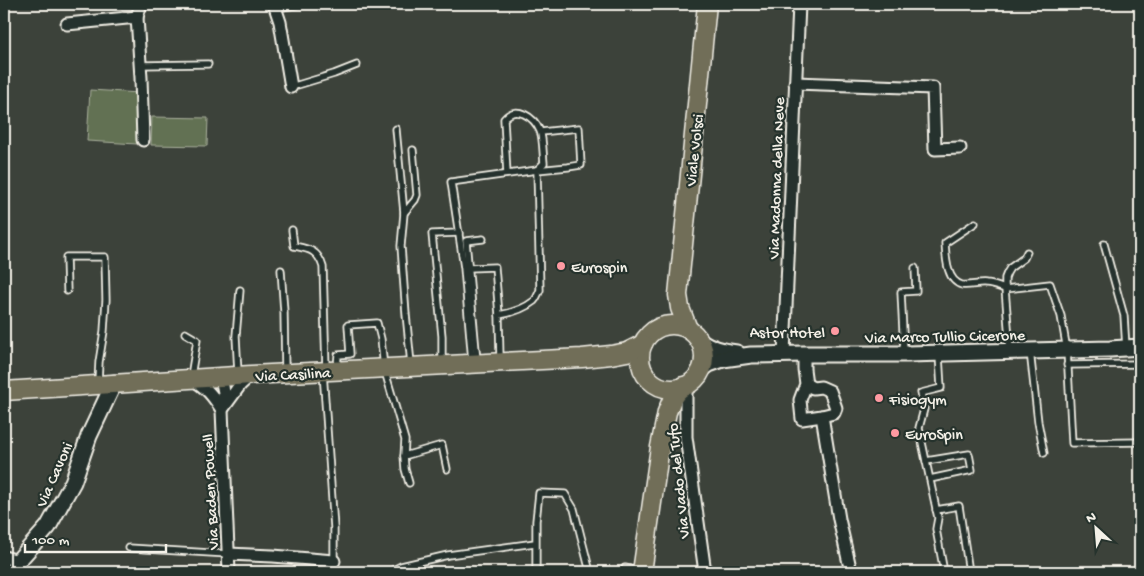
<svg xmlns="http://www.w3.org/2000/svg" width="1144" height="576" viewBox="0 0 1144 576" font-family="'Gochi Hand',sans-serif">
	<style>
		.green { fill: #627153; stroke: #abb19e }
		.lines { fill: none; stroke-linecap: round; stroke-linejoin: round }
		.lane-casing { stroke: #f4f1e8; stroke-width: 9 }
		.street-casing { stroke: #f4f1e8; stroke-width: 15 }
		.secondary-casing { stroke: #f4f1e8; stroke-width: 19 }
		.primary-casing { stroke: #f4f1e8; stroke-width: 21 }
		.path { stroke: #f4f1e8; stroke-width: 2; stroke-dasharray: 5 4; stroke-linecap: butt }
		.lane { stroke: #26332d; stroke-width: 5.5 }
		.street { stroke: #26332d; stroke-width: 11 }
		.secondary { stroke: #26332d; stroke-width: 15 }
		.primary { stroke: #716e59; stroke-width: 18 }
		.poi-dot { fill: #ff9aa2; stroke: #26332d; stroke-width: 2 }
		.labels { text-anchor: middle; stroke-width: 4.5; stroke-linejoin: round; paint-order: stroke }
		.street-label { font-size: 16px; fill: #f4f1e8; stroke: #26332d }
		.poi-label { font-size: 16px; fill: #f4f1e8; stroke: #26332d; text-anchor: start }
	</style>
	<rect width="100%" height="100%" fill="#3c423a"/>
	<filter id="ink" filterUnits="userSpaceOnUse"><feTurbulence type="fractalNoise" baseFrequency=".02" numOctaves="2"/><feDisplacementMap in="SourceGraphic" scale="10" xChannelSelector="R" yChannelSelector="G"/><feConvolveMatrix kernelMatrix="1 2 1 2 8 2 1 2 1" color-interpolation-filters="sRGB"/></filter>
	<g filter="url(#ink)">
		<g class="green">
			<polygon points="90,90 140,93 137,144 87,141"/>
			<polygon points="152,117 208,118 207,146 151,145"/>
		</g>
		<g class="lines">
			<defs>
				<g id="lane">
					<polyline points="276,8 302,4"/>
					<polyline points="141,65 208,64"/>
					<polyline points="291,87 334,74 357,65"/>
					<polyline points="396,129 404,213 401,246 406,314 411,364"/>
					<polyline points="537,170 568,167 581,165 579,128 541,132"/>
					<path d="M507,174L504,119C516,104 534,117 540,131C543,137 543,155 544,163L537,170"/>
					<polyline points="404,213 415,200 417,195 413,150"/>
					<path d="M975,223L945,243C946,256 946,281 962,285C970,286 979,283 986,284C992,284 999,287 1005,289V278L1007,273L1010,268L1024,258L1027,252"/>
					<path d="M292,230L294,246C309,249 318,250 323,267L326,369"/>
					<polyline points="1104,244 1124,316 1126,348"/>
					<polyline points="469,268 495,267 499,315"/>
					<polyline points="281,270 284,312 285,371"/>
					<polyline points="67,291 66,257 105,257 106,300 104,331 99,362 98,382"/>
					<polyline points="185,333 197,340 191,376"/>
					<polyline points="1010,350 1005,289 1050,284 1061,316 1067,350 1072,443 1140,442"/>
					<polyline points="1030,351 1038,422 1044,453"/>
					<polyline points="904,352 901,292 916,291 915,268"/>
					<polyline points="939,355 941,388 921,393 924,409 919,428 938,518 936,529 944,572"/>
					<path d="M472,361L464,268L451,182L537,170L540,290C538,294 537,298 534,301C524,309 511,313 499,315L500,359"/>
					<polyline points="477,361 466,241 483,239"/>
					<polyline points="442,362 442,336 432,234 459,233"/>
					<polyline points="1067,365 1140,364"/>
					<polyline points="337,368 338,355 350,354 348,325 377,323 381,339 384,368 405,440 404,456 405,469 409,483"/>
					<polyline points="323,372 334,528 334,572"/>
					<polyline points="238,373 236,336 240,290"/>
					<polyline points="404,456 442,445 447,469"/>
					<polyline points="926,461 969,454 972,470 930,479"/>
					<polyline points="936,510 959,506 969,572"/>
					<polyline points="129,548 228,554"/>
					<polyline points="392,572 393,570 401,566 448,555 535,543"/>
					<polyline points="536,572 536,521 539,493 565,494 574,509 590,572"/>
					<polyline points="624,572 625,568 640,571"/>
				</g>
				<g id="street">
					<polyline points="274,4 280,22 291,87"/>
					<polyline points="137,17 141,4"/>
					<polyline points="67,24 137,17 141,78 143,140"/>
					<polyline points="795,83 933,88 935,149 960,148"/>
					<polyline points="784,354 799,4"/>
					<polyline points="804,354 804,369 806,384 800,400 802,419 822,416 834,413 836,408 830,391 821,387 813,388 806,384"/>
					<path d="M219,377C226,389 224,397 222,410L229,572"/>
					<path d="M192,379C207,388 213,396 222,410"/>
					<polyline points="686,385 686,437 705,572"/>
					<polyline points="224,407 240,385 251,375"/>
					<polyline points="822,416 839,519 851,572"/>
					<polyline points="228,554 273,556 334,561"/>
					<polyline points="4,557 18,561"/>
				</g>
				<g id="secondary">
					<path d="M700,341C712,349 723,352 737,353"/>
					<polyline points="701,370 709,364 723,359 751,355 804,354 907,354 1110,349 1140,347"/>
					<polyline points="12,572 18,561 48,527 73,482 89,436 114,383"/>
				</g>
				<g id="primary">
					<circle cx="672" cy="357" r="32"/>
					<polyline points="688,329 680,308 678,295 707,4"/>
					<polyline points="4,391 251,375 582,358 611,355 627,352 643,344"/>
					<polyline points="642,572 660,447 667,412 673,397 676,393 683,386"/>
				</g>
			</defs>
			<use href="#lane" class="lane-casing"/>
			<use href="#street" class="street-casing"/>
			<use href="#secondary" class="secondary-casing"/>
			<use href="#primary" class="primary-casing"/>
			<polyline class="path" points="697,389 704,382"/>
			<use href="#lane" class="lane"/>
			<use href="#street" class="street"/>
			<use href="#secondary" class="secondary"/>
			<use href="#primary" class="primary"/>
		</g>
	</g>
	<g class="poi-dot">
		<circle cx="561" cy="266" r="5"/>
		<circle cx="835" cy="331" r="5"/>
		<circle cx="879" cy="398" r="5"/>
		<circle cx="895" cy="433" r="5"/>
	</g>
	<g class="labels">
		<g class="street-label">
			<text transform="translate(693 150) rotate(-84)" y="6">Viale Volsci</text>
			<text transform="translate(775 178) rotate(-88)" y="6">Via Madonna della Neve</text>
			<text transform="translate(945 335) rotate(-1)" y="6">Via Marco Tullio Cicerone</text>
			<text transform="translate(293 373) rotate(-3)" y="6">Via Casilina</text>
			<text transform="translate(53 474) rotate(-66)" y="6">Via Cavoni</text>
			<text transform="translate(677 481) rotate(-96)" y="6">Via Vado del Tufo</text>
			<text transform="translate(209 492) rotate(-93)" y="6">Via Baden Powell</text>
		</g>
		<g class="poi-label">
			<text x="571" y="272">Eurospin</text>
			<text x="825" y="337" text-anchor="end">Astor Hotel</text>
			<text x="889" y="404">Fisiogym</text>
			<text x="905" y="439">EuroSpin</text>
		</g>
	</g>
	<rect width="1144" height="576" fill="none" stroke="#26332d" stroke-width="20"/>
	<rect x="10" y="10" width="1124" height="556" fill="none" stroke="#f4f1e8" stroke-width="2" filter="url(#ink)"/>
	<g transform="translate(1096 528) rotate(334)" stroke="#26332d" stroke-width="4" paint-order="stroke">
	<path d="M0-4L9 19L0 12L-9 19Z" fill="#f4f1e8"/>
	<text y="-8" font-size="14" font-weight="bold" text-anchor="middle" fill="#f4f1e8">N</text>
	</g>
	<path d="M25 544v8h141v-8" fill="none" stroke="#f4f1e8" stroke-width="2.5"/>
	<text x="32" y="544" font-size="15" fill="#f4f1e8" stroke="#26332d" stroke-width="4" paint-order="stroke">100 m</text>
</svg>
